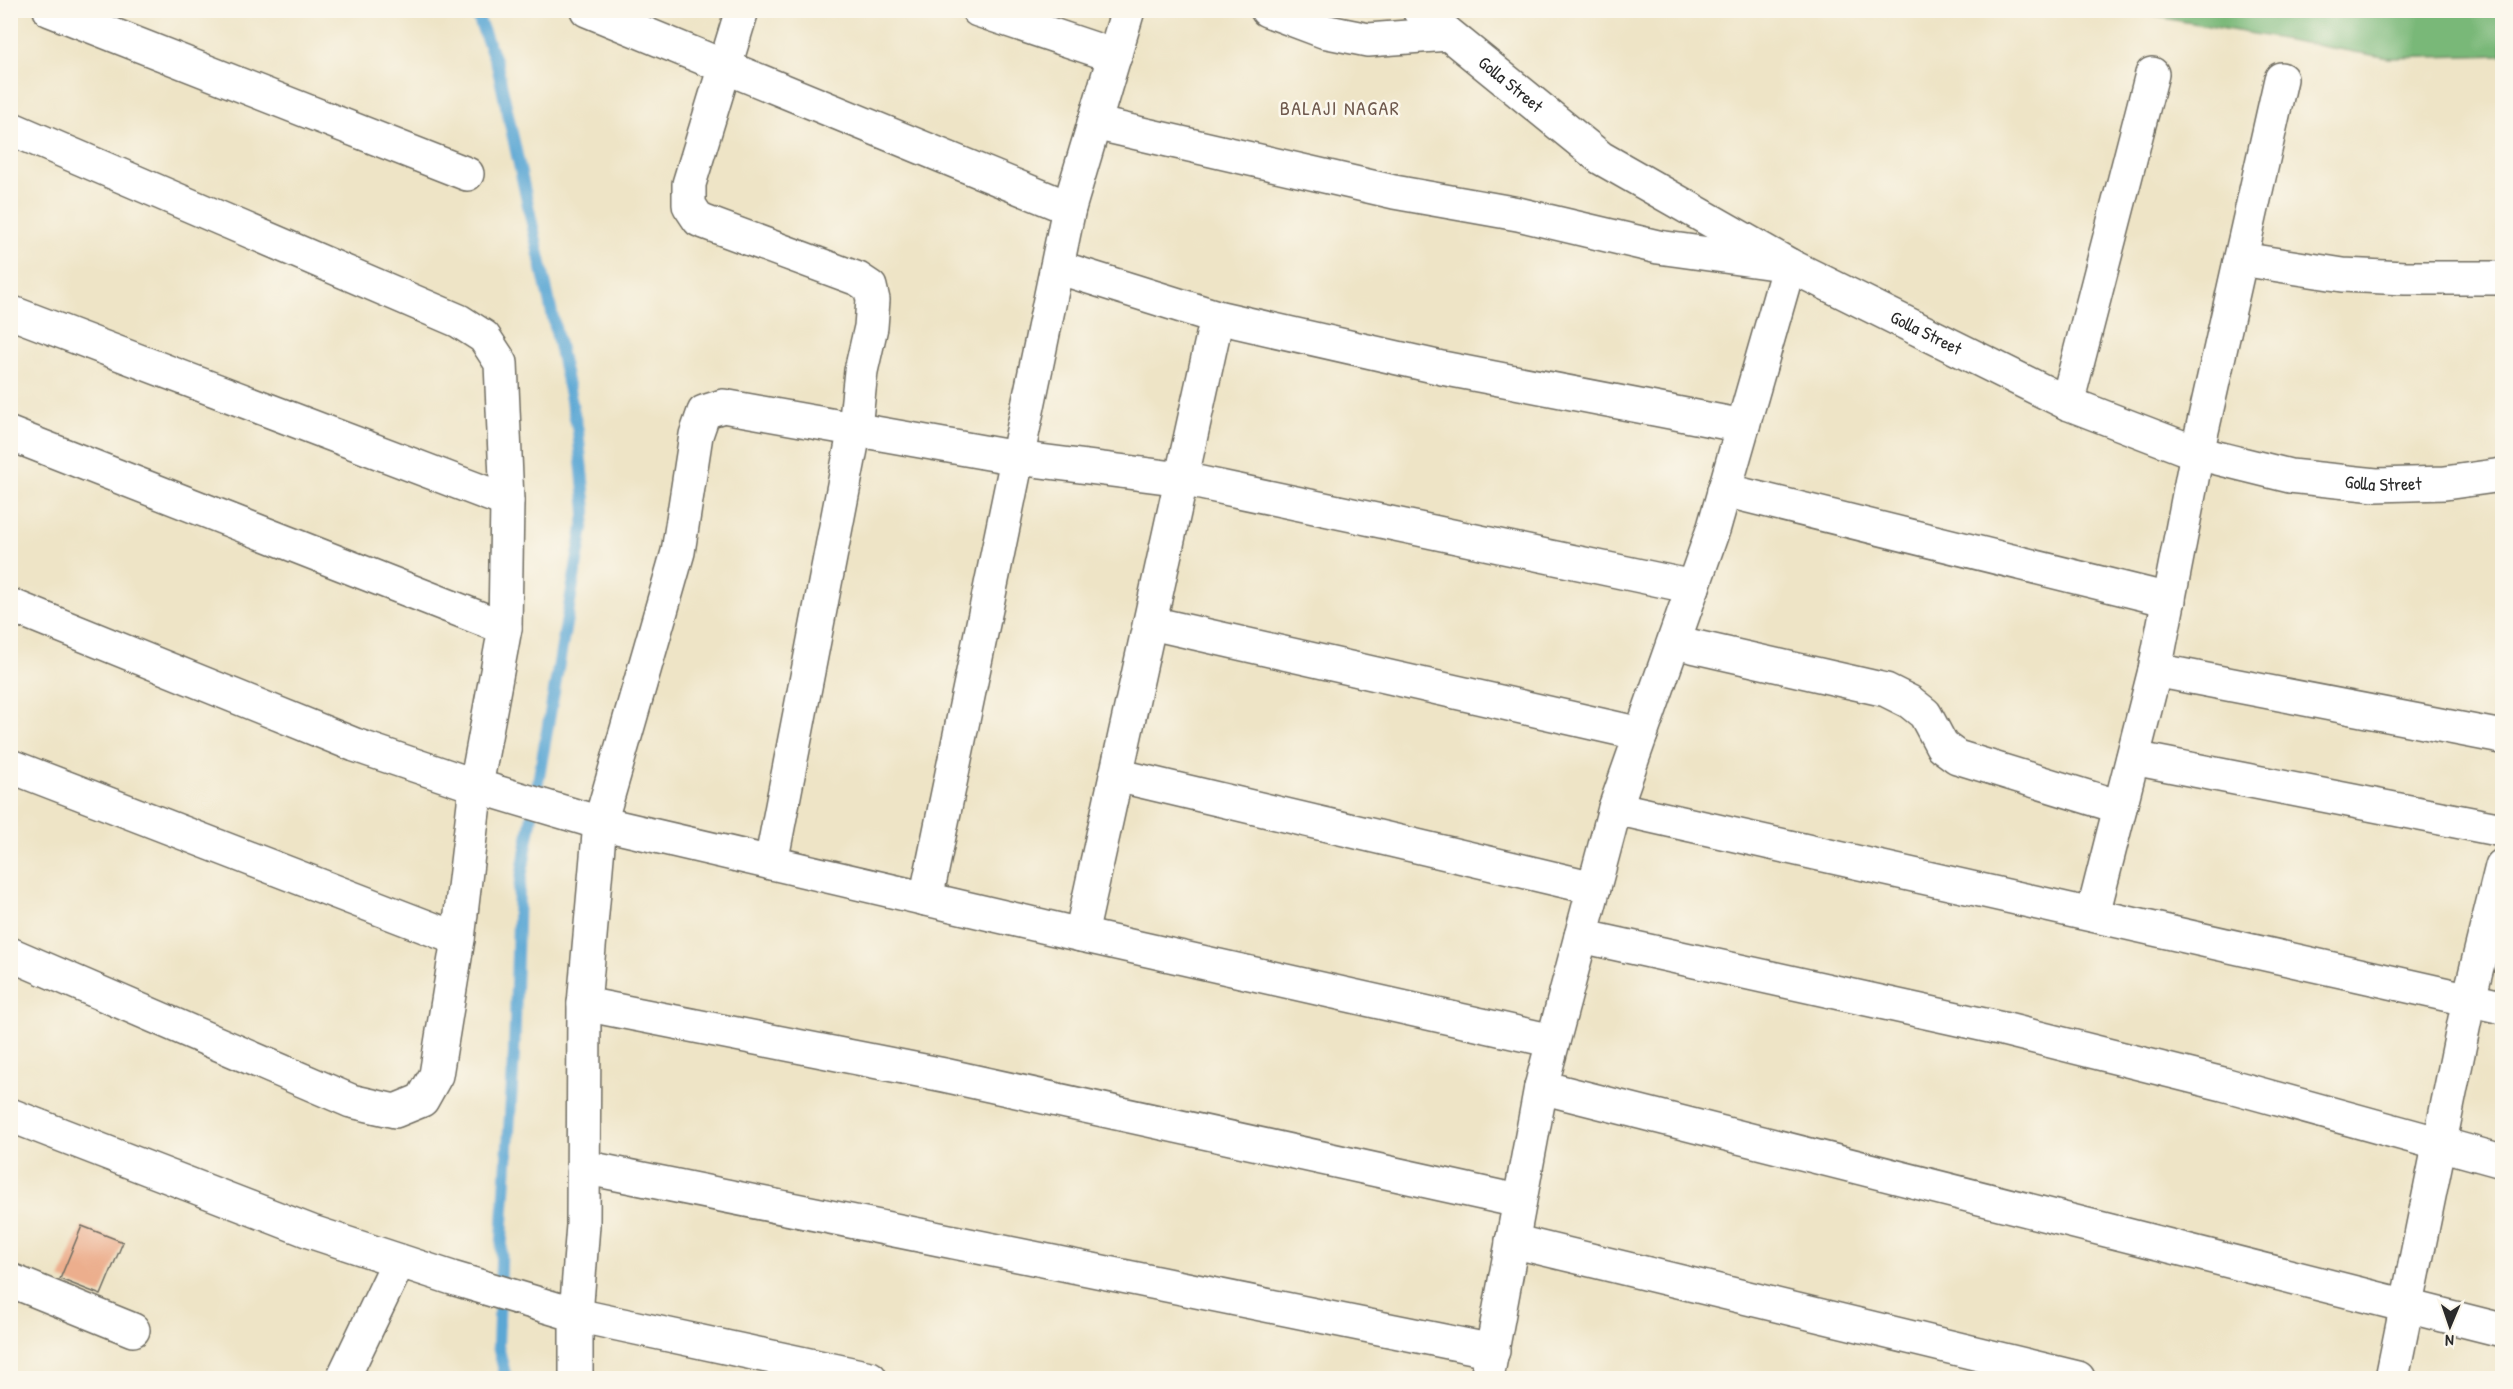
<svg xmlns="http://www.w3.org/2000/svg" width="2513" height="1389" viewBox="0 0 2513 1389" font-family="'Patrick Hand',sans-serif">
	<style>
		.forest { fill: #79b878; stroke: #527252; stroke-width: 1.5 }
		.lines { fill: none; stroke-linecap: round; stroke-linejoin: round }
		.stream { stroke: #5ca7d4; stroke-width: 12 }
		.building { fill: #ecae8d }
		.minor-casing { stroke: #6f6c61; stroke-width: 36 }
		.minor { stroke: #fff; stroke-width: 33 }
		.labels { text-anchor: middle; stroke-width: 5; stroke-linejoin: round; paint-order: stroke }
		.street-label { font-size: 18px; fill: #2b2b2b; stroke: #fbf7ec }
		.neighbourhood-label { font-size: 20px; letter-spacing: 1.5px; fill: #6f594d; stroke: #fbf7ec }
	</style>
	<rect width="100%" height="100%" fill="#fbf7ec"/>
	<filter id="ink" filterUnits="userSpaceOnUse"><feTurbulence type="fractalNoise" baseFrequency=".0167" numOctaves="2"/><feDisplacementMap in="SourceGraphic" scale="12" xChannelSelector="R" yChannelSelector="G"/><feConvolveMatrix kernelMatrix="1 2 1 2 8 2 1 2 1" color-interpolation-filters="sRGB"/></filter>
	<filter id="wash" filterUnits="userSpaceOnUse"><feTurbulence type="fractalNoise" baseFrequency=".008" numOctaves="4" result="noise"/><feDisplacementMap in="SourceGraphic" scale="24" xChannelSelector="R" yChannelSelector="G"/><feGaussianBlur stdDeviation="1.35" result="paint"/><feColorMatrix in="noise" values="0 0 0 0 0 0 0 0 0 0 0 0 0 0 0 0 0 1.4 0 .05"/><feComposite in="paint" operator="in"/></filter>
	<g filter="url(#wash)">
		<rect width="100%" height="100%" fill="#eee4c6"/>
		<polygon class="forest" points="2124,11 2502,11 2502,55 2389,58"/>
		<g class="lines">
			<polyline class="stream" points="475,10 497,65 578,431 586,511 519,889 514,1054 502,1238 498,1346 506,1378"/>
		</g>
		<g id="blocks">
			<polygon class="building" points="82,1226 123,1242 101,1295 60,1279"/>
		</g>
	</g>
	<g filter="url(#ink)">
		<use href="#blocks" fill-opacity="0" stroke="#6f6c61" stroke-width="1.5"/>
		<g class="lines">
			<defs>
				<g id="minor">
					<polyline points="50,10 467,174"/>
					<polyline points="587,10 1069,208"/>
					<polyline points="742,10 689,184 689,205 699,220 858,279 870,287 873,300 871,327 861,371 855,428 771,863"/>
					<polyline points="978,10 1115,56"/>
					<polyline points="1267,10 1323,31 1368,40 1448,34"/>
					<path id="s1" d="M1419,10L1601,158L1789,265L2067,403L2197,453L2290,476L2376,485L2445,483L2502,475"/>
					<polyline points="1094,123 1394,192 1518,214 1658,247 1789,265 1714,527 1615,808 1541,1087 1487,1378"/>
					<polyline points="10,128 459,321 484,337 501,363 507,501 505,628 476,786 458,939 436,1075 422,1100 395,1111 351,1101 10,954"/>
					<polyline points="2241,259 2343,275 2405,278 2502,278"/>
					<polyline points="1057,267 1217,317 1442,368 1743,426"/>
					<polyline points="10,312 507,501"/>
					<polyline points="2067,403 2152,74"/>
					<polyline points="10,434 505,628"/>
					<polyline points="1724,490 2169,600"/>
					<polyline points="10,605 355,745 476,786 600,823 1081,935 1553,1041"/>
					<polyline points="1151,623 1641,734"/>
					<polyline points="1674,642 1886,690 1910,702 1925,714 1942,746 1957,757 2120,807"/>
					<polyline points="2155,670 2502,737"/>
					<polyline points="2133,758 2502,830"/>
					<polyline points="10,766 458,939"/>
					<polyline points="1116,775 1594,888"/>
					<polyline points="1615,808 2502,1007"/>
					<polyline points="926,899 1069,208 1128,10"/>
					<polyline points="2093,914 2155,670 2197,453 2281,79"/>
					<polyline points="1081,935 1217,317"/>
					<polyline points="1581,936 2003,1029 2223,1084 2502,1161"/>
					<polyline points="584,1004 944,1075 1518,1201"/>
					<polyline points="1541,1087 2502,1330"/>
					<polyline points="10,1115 312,1232 452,1278 576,1315 870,1378"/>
					<polyline points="583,1167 1493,1351"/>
					<polyline points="1512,1241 2078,1378"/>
					<polyline points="10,1280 133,1330"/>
					<polyline points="343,1378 399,1261"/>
					<polyline points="576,1378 576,1315 583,1225 584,1004 600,823 678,552 696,435 704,412 723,406 1017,458 1182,479 1693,587"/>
					<polyline points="2392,1378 2469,999 2502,866"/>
				</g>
			</defs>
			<use href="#minor" class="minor-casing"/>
			<use href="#minor" class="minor"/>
		</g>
	</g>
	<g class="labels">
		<g class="street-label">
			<text dy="6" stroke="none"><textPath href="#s1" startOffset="118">Golla Street</textPath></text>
			<text dy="6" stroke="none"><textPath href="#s1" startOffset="604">Golla Street</textPath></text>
			<text dy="6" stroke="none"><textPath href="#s1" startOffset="1090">Golla Street</textPath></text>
		</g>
		<g class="neighbourhood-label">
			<text x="1340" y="115">BALAJI NAGAR</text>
		</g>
	</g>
	<rect width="2513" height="1389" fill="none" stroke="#fbf7ec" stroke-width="36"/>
	<g transform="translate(2450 1326) rotate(182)" stroke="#fbf7ec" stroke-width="4.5" paint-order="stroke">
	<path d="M0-4.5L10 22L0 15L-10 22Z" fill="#2b2b2b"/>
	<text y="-9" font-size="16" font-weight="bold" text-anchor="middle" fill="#2b2b2b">N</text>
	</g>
</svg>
